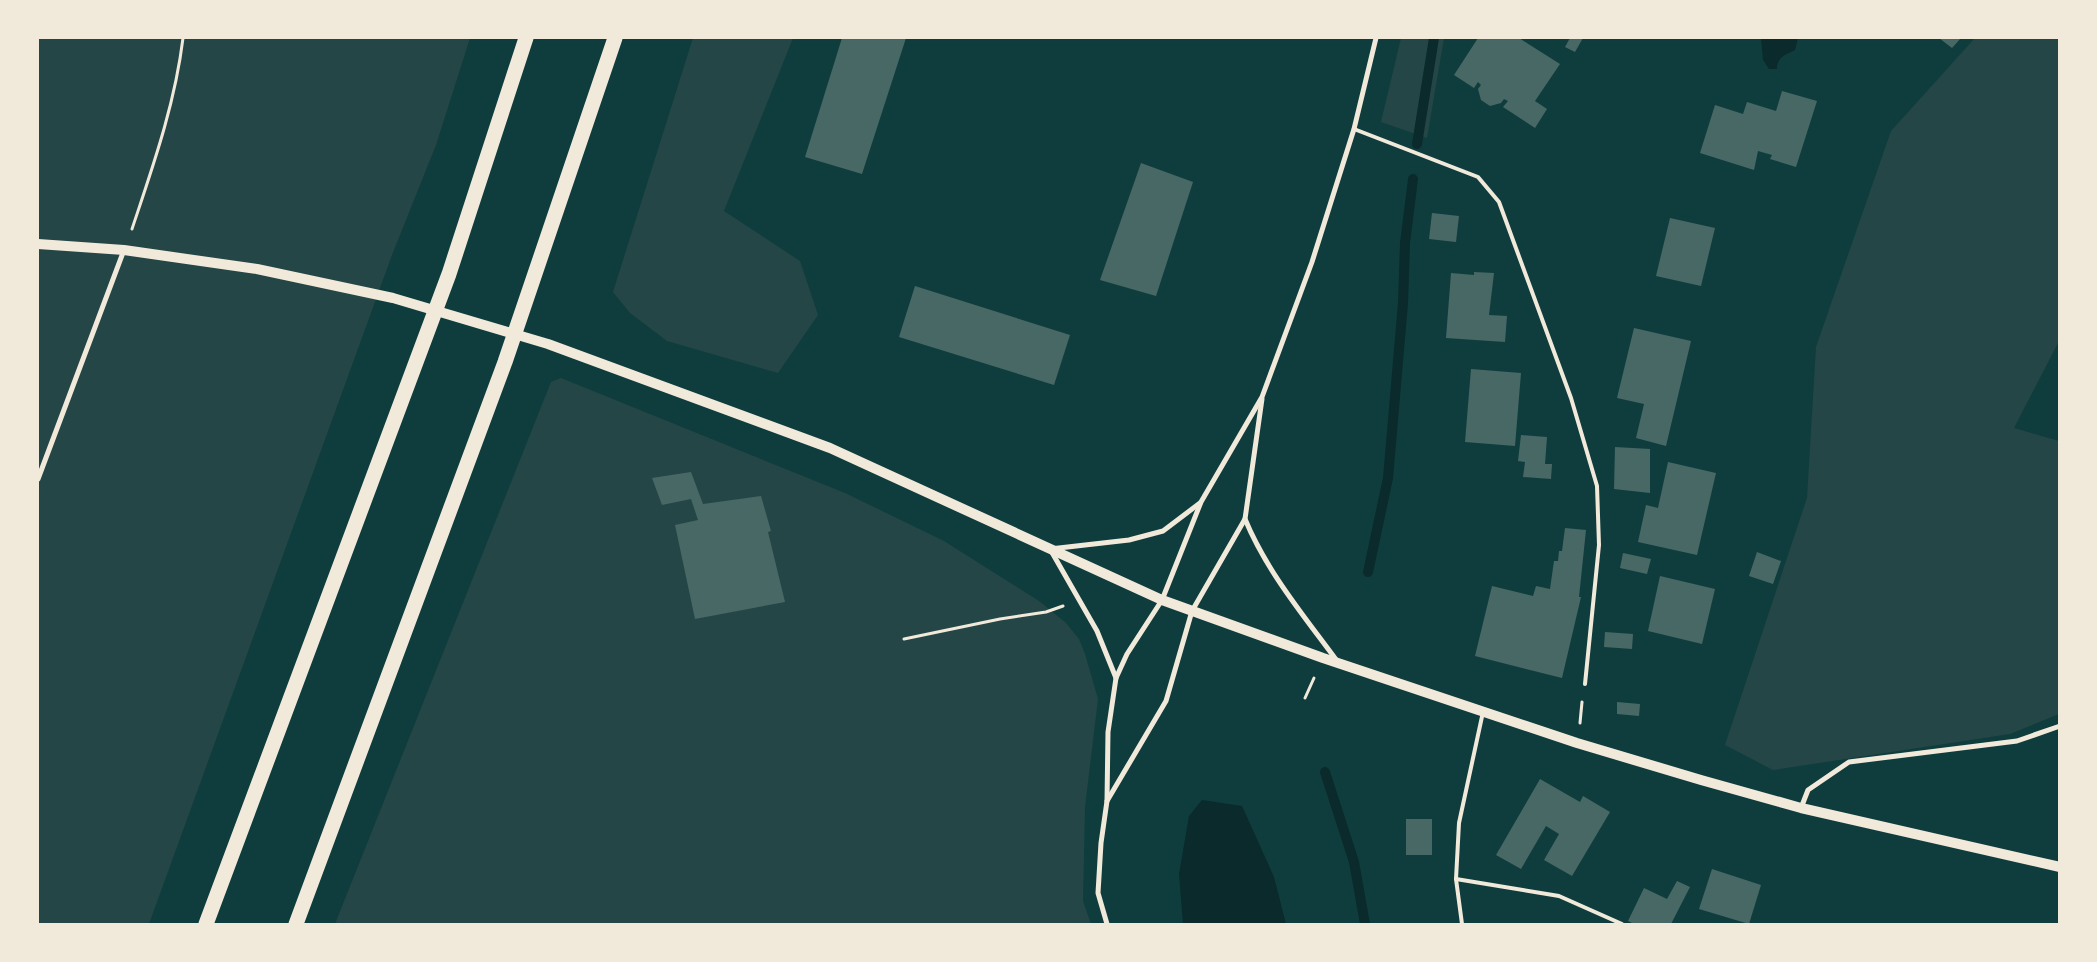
<svg xmlns="http://www.w3.org/2000/svg" width="2097" height="962" viewBox="0 0 2097 962" font-family="'Space Grotesk',sans-serif">
	<style>
		.green { fill: #244646 }
		.water { fill: #0a2a2b }
		.lines { fill: none; stroke-linecap: round; stroke-linejoin: round }
		.stream { stroke: #0a2a2b; stroke-width: 10 }
		.building { fill: #486865 }
		.path { stroke: #f1e9da; stroke-width: 3 }
		.service { stroke: #f1e9da; stroke-width: 4 }
		.minor { stroke: #f1e9da; stroke-width: 5 }
		.secondary { stroke: #f1e9da; stroke-width: 10 }
		.motorway { stroke: #f1e9da; stroke-width: 15 }
	</style>
	<rect width="100%" height="100%" fill="#0f3d3e"/>
	<g class="green">
		<polygon points="38,38 470,38 436,145 392,255 149,924 38,924"/>
		<polygon points="693,38 793,38 724,211 800,261 818,315 778,373 667,341 630,313 613,292"/>
		<polygon points="1401,38 1444,38 1427,138 1381,122"/>
		<polygon points="1975,38 2059,38 2059,341 2014,428 2059,441 2059,714 2010,734 1773,770 1725,745 1807,498 1816,347 1891,131"/>
		<polygon points="561,378 845,493 944,541 1039,601 1066,623 1079,639 1085,654 1098,699 1085,807 1083,901 1091,924 335,924 551,382"/>
	</g>
	<g class="water">
		<path d="M1761,38H1798L1795,50C1785,55 1777,57 1777,69H1769L1763,60Z"/>
		<polygon points="1202,800 1242,806 1274,877 1286,924 1183,924 1179,874 1189,816"/>
	</g>
	<g class="lines">
		<g class="stream">
			<polyline points="1417,144 1434,38"/>
			<polyline points="1368,572 1388,478 1403,303 1405,243 1413,179"/>
			<polyline points="1325,772 1354,862 1365,924"/>
		</g>
	</g>
	<g class="building">
		<polygon points="842,38 906,38 862,174 805,157"/>
		<polygon points="1478,38 1519,38 1560,64 1535,101 1547,109 1535,128 1503,107 1508,101 1504,99 1501,103 1490,106 1481,100 1478,89 1481,85 1478,82 1474,88 1454,75"/>
		<polygon points="1570,38 1583,38 1575,52 1565,47"/>
		<polygon points="1939,38 1961,38 1952,48"/>
		<polygon points="1782,91 1817,101 1796,167 1770,159 1772,155 1758,151 1754,170 1700,153 1715,105 1743,114 1747,102 1776,111"/>
		<polygon points="1141,163 1193,182 1156,296 1100,280"/>
		<polygon points="1432,213 1459,216 1456,242 1429,239"/>
		<polygon points="1670,218 1715,228 1701,286 1656,276"/>
		<polygon points="1474,272 1494,273 1489,315 1507,316 1505,342 1446,338 1451,273 1474,275"/>
		<polygon points="915,286 1070,335 1054,385 899,337"/>
		<polygon points="1634,328 1691,341 1666,446 1636,438 1644,404 1617,398"/>
		<polygon points="1471,369 1521,373 1515,446 1465,442"/>
		<polygon points="1521,435 1547,437 1545,464 1552,464 1551,479 1523,477 1525,462 1518,461"/>
		<polygon points="1615,447 1650,449 1650,493 1614,489"/>
		<polygon points="1668,462 1716,473 1697,555 1638,542 1646,505 1658,508"/>
		<polygon points="691,472 703,504 761,496 771,531 768,532 785,602 695,619 675,525 698,520 691,499 662,505 652,478"/>
		<polygon points="1565,528 1586,530 1579,597 1581,597 1562,678 1475,656 1492,586 1533,596 1536,586 1550,589 1554,561 1558,561 1559,551 1562,551"/>
		<polygon points="1757,552 1781,561 1773,584 1749,576"/>
		<polygon points="1623,553 1651,559 1647,574 1620,568"/>
		<polygon points="1660,576 1715,589 1702,644 1648,631"/>
		<polygon points="1605,632 1633,634 1632,649 1604,647"/>
		<polygon points="1617,702 1640,704 1639,716 1617,714"/>
		<polygon points="1540,779 1580,802 1583,796 1610,812 1572,876 1544,860 1559,834 1546,826 1521,869 1496,855"/>
		<rect x="1406" y="819" width="26" height="36"/>
		<polygon points="1712,869 1761,885 1749,924 1699,909"/>
		<polygon points="1677,881 1690,887 1671,924 1634,924 1628,921 1644,888 1667,899"/>
	</g>
	<g class="lines">
		<g class="path">
			<path d="M132,229C153,166 175,104 183,38"/>
			<polyline points="904,639 1000,619 1046,612 1063,606"/>
			<polyline points="1305,698 1314,678"/>
			<polyline points="1580,723 1582,702"/>
		</g>
		<g class="service">
			<polyline points="1354,129 1478,177 1499,202 1571,398 1597,486 1599,545 1585,684"/>
			<polyline points="1456,879 1559,896 1622,924"/>
			<polyline points="1462,924 1456,879 1459,823 1483,712"/>
		</g>
		<g class="minor">
			<polyline points="38,479 124,250"/>
			<path d="M1245,519C1267,572 1304,616 1337,661"/>
			<polyline points="1116,678 1097,631 1050,549 1129,540 1163,531 1200,503"/>
			<polyline points="1107,801 1166,701 1192,611 1245,519 1262,399"/>
			<polyline points="1801,808 1808,790 1849,762 2017,741 2060,726"/>
			<polyline points="1107,924 1098,893 1101,843 1107,801 1108,732 1116,678 1127,654 1162,600 1201,502 1262,397 1312,262 1354,129 1376,38"/>
		</g>
		<polyline class="secondary" points="38,244 124,250 257,269 393,298 548,344 830,448 1162,600 1323,658 1577,743 1701,780 1801,808 2060,867"/>
		<g class="motorway">
			<polyline points="206,924 449,274 526,38"/>
			<polyline points="296,924 505,362 615,38"/>
		</g>
	</g>
	<rect width="2097" height="962" fill="none" stroke="#f1e9da" stroke-width="78"/>
</svg>
